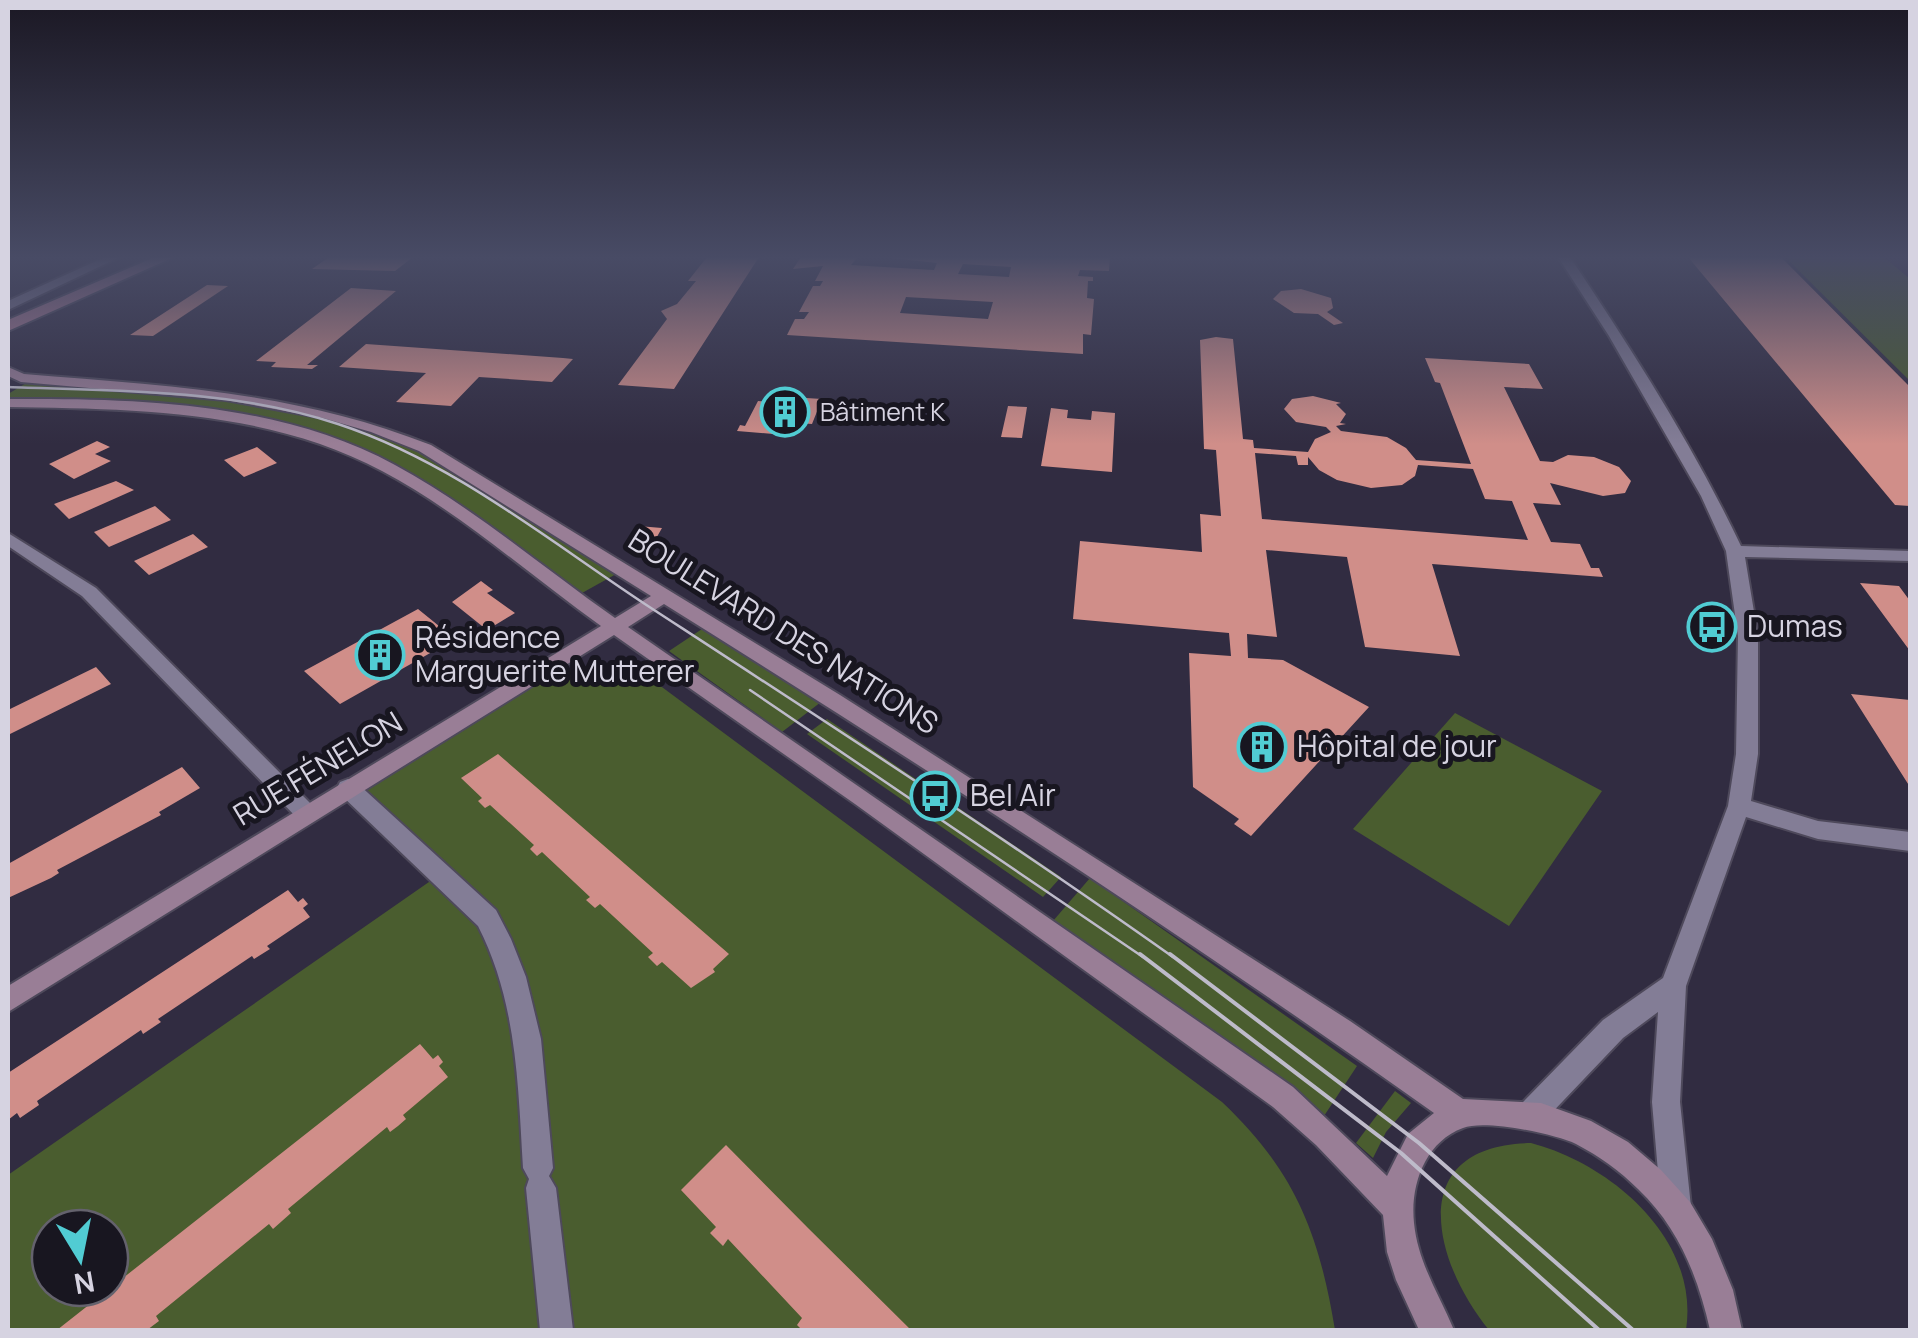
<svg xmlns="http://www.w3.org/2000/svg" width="1918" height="1338" font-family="Manrope,sans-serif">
	<rect width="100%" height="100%" fill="#312c41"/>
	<path fill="#4a5d2f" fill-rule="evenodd" d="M1785,257H1884L1910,279V381Z
		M28,382L180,392L329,416L417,448L618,573L582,593L435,487L347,443L135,402L8,398V394Z
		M702,629L821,702L782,732L669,651Z
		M624,667L643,673L1222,1102C1295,1171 1319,1233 1335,1330H8V1175L439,875L348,788L542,671ZM50,1228H110V1288H50Z
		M1455,713L1602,791L1509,926L1353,829Z
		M827,719L1061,877L1043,897L807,734Z
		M1090,878L1357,1066L1324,1116L1053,921Z
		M1395,1091L1411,1103L1386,1132L1373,1158L1356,1143Z
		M1531,1143C1611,1164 1700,1239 1686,1330H1489C1432,1260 1404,1145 1531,1143Z"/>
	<path fill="#d08e89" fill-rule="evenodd" d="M329,257H413L395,271L312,269Z
		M707,257H759L674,389L618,385L667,319L661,311L677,304L696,281H688Z
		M801,257H858L851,265L934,270L937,263L881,257H1110L1109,271L1080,270L1078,276L1093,277V281H1088L1087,298L1094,299L1091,335L1083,334V354L787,335L795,319H804L809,312H799L813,286H820L823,281H815L823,266L793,269ZM963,264L1011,267L1009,277L958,274ZM906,297L993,302L988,319L900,313Z
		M1688,257H1781L1910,387V506L1895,505Z
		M207,285L228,286L153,336L130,335Z
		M351,288L396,291L307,365H318L312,369L271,367L276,362L256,361Z
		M1301,289L1331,298L1333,308L1327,312L1343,323L1334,325L1318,314L1294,313L1273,299L1281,291Z
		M1216,337L1233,339L1243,439L1253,440L1254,448L1308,452L1315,439L1331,432L1326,427L1296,422L1284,409L1292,399L1313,396L1341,403L1336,404L1346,414L1340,423L1346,424L1336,426L1341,431L1387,437L1406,448L1416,460L1471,464L1440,383L1435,382L1425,358L1529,364L1543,389L1504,387L1540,461L1553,462L1568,455L1594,457L1619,467L1631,481L1625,493L1603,496L1550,483L1561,505L1533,503L1551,542L1580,544L1591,568H1599L1603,577L1432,564L1460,656L1365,647L1347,557L1266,550L1277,637L1247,634L1248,658L1283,660L1369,707L1251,836L1234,824L1239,819L1193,787L1189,653L1231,656L1229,633L1073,619L1080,541L1202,552L1200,514L1221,516L1216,450L1204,449L1200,340ZM1255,453L1296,456L1298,465H1308V457L1319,470L1337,480L1371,488L1402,485L1415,476L1418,465L1473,469L1485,499L1512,501L1528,540L1262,519Z
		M366,344L563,358L573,359L552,382L479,377L451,406L396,402L426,373L339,367Z
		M775,396L822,399L812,424L786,422L785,435L737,431L740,425L745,426L758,401L772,402Z
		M1008,406L1027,407L1022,438L1001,437Z
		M1051,408L1068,410L1067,418L1091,420L1092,411L1115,413L1112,472L1041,466Z
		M97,441L110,447L95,454L111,461L74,479L49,464Z
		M257,447L277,463L244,477L224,460Z
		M116,481L134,490L69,519L54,504Z
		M155,506L171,520L109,547L94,532Z
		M638,526L662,528L650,549L625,547Z
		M193,534L208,547L149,575L134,561Z
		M481,581L493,590L487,593L515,613L487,630L452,602Z
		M1860,583L1899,586L1910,601V651Z
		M418,609L455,639L340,704L304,671Z
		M96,667L111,684L8,735V710Z
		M1851,694L1910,700V787Z
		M498,754L729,954L713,969L715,972L691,988L662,962L657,966L648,957L653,953L600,904L595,908L586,900L590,897L542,852L537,856L530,849L534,845L490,805L485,808L478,801L482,798L461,778Z
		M182,767L200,788L159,812L161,815L57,870L59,873L51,878L8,898V864Z
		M288,890L298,902L303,898L308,904L303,908L310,917L267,946L270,949L254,959L252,956L158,1019L161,1022L143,1034L141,1030L37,1101L39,1105L20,1118L17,1113L8,1120V1073Z
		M420,1044L433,1059L438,1055L443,1062L439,1066L448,1077L403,1115L406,1119L398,1126L390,1132L387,1127L288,1209L291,1213L273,1229L269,1224L156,1316L159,1321L147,1330H57Z
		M726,1145L808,1228L911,1330L801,1329L797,1325L802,1318L728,1239L723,1246L710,1233L716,1227L681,1190Z"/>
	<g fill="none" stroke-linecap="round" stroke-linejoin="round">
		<g stroke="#4e495b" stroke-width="4">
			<path id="street" d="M105,257H120L8,310V301Z
				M1558,257H1570C1632,350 1693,445 1741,546L1910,551V561L1745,557L1758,636V754L1751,801L1818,821L1910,832V851L1818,839L1746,817L1686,986L1680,1102L1691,1207L1687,1218L1676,1222L1665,1218L1661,1207L1652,1102L1658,1012L1623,1038L1543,1122L1533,1126L1523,1122L1519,1112L1523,1102L1603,1020L1663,978L1728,806L1736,754L1738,636L1726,551L1701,496L1609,336Z
				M8,533L96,588L315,808L318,814L315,820L307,823L299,820L82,596L8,546Z
				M348,779L356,782L496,910L511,939L526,977L541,1039L553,1168L549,1176L556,1188L573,1330H540L526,1188L529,1179L523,1168C518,1085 517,1002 478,926L340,794L337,788L340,782Z"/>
		</g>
		<g stroke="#4e495b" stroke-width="4">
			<path id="secondary" d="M8,367L24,374C168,386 294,391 431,445L840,695L1350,1021L1463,1099L1541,1103L1591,1121L1628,1142L1661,1170L1690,1202L1712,1239L1733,1290L1742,1330H1710C1698,1277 1679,1228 1638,1189C1620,1171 1599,1156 1576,1144C1555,1134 1485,1119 1463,1128C1425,1142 1410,1185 1414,1223C1418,1263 1439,1294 1454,1330H1419L1396,1280L1387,1252L1383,1215L1316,1145L1273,1107L855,804L614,635L8,1012V986L601,626C528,574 461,513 382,471C268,410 134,409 8,407V399C137,398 279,402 395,465C474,508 542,567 615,618L651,596L419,451L371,432L323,418L226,400L21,382L8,376ZM664,604C925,767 1184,935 1434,1113L1408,1134L1387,1176L1293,1087L628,627Z"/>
		</g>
		<g stroke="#4e495b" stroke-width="4">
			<path id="primary" d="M155,257H174L8,331V320Z"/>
		</g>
		<use href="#street" fill="#837d96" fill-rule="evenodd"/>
		<use href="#secondary" fill="#997e96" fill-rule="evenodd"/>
		<use href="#primary" fill="#af7e96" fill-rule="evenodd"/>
		<path stroke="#bebbca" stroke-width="2.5" d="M8,387C117,391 233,389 338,424C454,462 550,542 651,608C826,722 1002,836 1173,957
			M750,690L1143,957"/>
		<path stroke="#bebbca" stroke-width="4" d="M1140,954L1401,1153L1599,1330
			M1170,954L1419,1143L1633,1330"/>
	</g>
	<linearGradient id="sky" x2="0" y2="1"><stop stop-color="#1b1824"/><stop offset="0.58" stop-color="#484b65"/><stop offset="1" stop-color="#484b65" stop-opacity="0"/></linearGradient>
	<rect width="1918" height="444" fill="url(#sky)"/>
	<defs>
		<g id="building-ring" transform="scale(2.5)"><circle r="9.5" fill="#181620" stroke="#51ccd3" stroke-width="1.5"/><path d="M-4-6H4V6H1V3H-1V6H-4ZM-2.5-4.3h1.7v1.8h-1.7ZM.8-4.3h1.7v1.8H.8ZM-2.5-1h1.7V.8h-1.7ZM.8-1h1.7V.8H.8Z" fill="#51ccd3"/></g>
		<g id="bus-ring" transform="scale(2.5)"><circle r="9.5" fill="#181620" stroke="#51ccd3" stroke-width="1.5"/><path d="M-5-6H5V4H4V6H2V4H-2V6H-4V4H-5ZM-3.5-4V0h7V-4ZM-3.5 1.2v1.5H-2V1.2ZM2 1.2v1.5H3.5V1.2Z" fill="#51ccd3"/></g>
	</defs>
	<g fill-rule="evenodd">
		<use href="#building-ring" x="785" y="412"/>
		<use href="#bus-ring" x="1712" y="627"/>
		<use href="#building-ring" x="380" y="655"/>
		<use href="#building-ring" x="1262" y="747"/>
		<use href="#bus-ring" x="935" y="796"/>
	</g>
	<g text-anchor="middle" stroke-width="10" stroke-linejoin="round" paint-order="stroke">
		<g font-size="25" fill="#d6d3e1" stroke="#181620" text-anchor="start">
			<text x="820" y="421">Bâtiment K</text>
		</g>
		<g font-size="30" fill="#d6d3e1" stroke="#181620" text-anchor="start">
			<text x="1747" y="637">Dumas</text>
			<text x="415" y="648">Résidence<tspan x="415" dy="34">Marguerite Mutterer</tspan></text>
			<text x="1297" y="757">Hôpital de jour</text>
			<text x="970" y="806">Bel Air</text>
		</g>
		<g font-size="30" fill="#d6d3e1" stroke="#181620">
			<text transform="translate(783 632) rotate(32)" y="10">BOULEVARD DES NATIONS</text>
			<text transform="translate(318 769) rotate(-31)" y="10">RUE FÉNELON</text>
		</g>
	</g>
	<rect width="1918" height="1338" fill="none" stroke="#d6d3e1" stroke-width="20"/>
	<g transform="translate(80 1258) rotate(170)"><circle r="48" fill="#181620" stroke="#64626d" stroke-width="2.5"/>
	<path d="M0-8L18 38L0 25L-18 38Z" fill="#51ccd3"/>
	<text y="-15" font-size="28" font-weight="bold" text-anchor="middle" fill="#d6d3e1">N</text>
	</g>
</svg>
